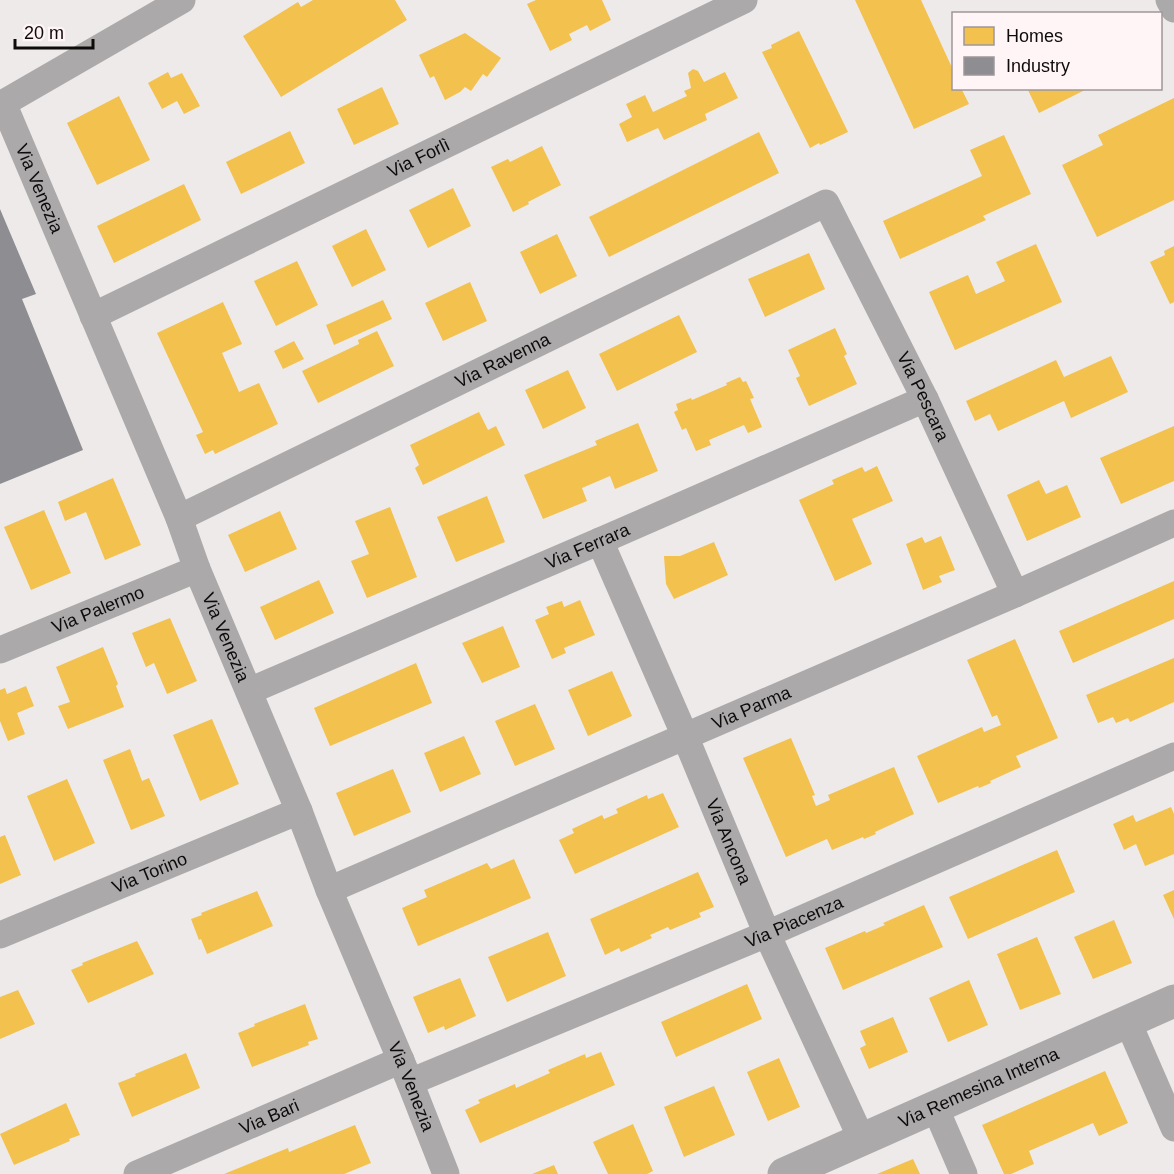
<svg xmlns="http://www.w3.org/2000/svg" width="1174" height="1174" font-family="Arial,sans-serif">
	<rect width="100%" height="100%" fill="#efeaea"/>
	<path fill="#f2c14e" d="M313,0H395L407,20L281,97L243,36L298,2L301,7Z
		M536,0H602L611,20L590,31L587,25L569,34L572,40L550,51L527,4Z
		M855,0H921L954,72V88H961L969,104L914,129Z
		M799,31L848,132L820,145L819,143L810,148L762,52L772,48L771,45Z
		M465,33L501,58L487,77L483,74L471,91L465,87L460,92L445,100L434,76L430,78L419,55Z
		M693,69L698,71L704,82L725,72L738,98L705,114L707,120L664,140L658,128L627,142L619,124L632,117L626,104L645,95L653,112L687,96L684,91L691,88L688,73Z
		M168,72L171,78L182,73L200,106L184,114L177,101L162,109L148,83Z
		M382,87L399,124L354,145L337,109Z
		M1027,88H1089L1039,113Z
		M119,96L150,160L97,185L67,123Z
		M1174,98V200L1097,237L1062,165L1103,145L1098,135Z
		M290,131L305,163L241,194L226,162Z
		M759,132L779,173L609,257L589,217Z
		M1004,135L1031,194L983,216L986,220L900,259L883,221L982,176L970,150Z
		M542,146L561,185L528,202L529,204L513,212L491,167L508,159L510,162Z
		M184,184L201,220L114,263L97,226Z
		M453,188L471,226L428,248L409,210Z
		M366,229L386,270L352,287L332,246Z
		M557,234L577,276L540,294L520,252Z
		M1036,244L1062,302L955,350L929,292L968,275L976,294L1005,281L996,262Z
		M1174,246V302L1170,304L1150,262L1165,255L1164,251Z
		M809,253L825,289L765,317L748,279Z
		M297,261L318,305L276,326L254,281Z
		M470,282L487,321L443,341L425,303Z
		M383,300L392,319L334,345L326,325Z
		M223,302L242,344L222,353L239,392L259,383L278,424L215,454L213,450L205,454L196,435L203,432L157,333Z
		M679,315L697,352L617,391L599,354Z
		M835,328L847,354L844,356L857,384L809,406L796,378L800,376L788,350Z
		M377,331L394,366L318,403L302,371L359,344L358,340Z
		M294,341L304,359L283,369L274,351Z
		M1111,356L1128,392L1071,418L1064,401L998,431L990,414L975,421L966,401L1056,360L1064,377Z
		M568,370L586,408L543,429L525,390Z
		M740,377L743,382L746,381L754,398L750,399L762,427L748,433L744,425L709,440L711,445L696,451L686,428L682,430L674,412L678,410L676,404L691,398L692,400L727,385L726,383Z
		M479,412L488,430L496,426L505,445L423,485L415,468L419,465L410,445Z
		M638,423L658,471L615,489L610,476L582,488L587,501L543,519L524,475L597,445L595,441Z
		M1174,426V481L1121,504L1100,458Z
		M877,466L893,501L852,519L872,564L835,581L799,500L834,484L832,480L862,467L865,472Z
		M113,478L141,545L105,560L86,512L65,521L58,502Z
		M1039,480L1046,494L1067,485L1081,517L1027,541L1007,495Z
		M487,496L505,542L456,562L437,517Z
		M390,507L417,577L367,598L351,561L369,554L355,521Z
		M44,510L71,573L31,590L4,527Z
		M280,511L297,549L245,572L228,535Z
		M941,536L955,570L939,576L942,582L923,590L906,544L922,537L925,543Z
		M714,542L728,575L674,599L666,584L664,556H680Z
		M319,580L334,613L275,640L260,607Z
		M1174,581V619L1073,663L1059,631Z
		M580,600L595,635L564,648L566,653L552,659L535,620L549,614L546,607L562,601L564,607Z
		M170,618L197,681L167,694L154,663L146,667L132,633Z
		M503,626L520,667L482,683L462,643Z
		M1015,639L1058,738L1016,756L1021,767L990,781L991,783L979,788L978,786L938,803L917,756L982,727L984,732L1001,725L997,715L992,717L967,660Z
		M103,647L118,684L116,686L124,707L68,729L58,706L70,702L56,667Z
		M1174,658V702L1130,722L1128,718L1116,723L1113,717L1098,723L1086,695Z
		M416,663L432,703L330,746L314,708Z
		M612,671L632,716L588,736L568,690Z
		M26,686L34,706L17,713L25,734L8,741L0,721V690L5,688L7,694Z
		M535,704L555,749L515,766L495,721Z
		M212,719L239,784L200,801L173,735Z
		M464,736L481,774L440,792L424,753Z
		M791,738L815,795L812,796L816,806L830,800L828,795L894,767L914,814L875,832L876,834L864,839L863,837L832,850L827,839L786,857L743,758Z
		M130,749L142,781L149,778L165,816L131,830L103,760Z
		M393,769L411,812L354,836L336,793Z
		M67,779L95,843L54,861L27,796Z
		M663,793L679,827L575,874L559,840L574,833L572,829L602,815L604,819L618,813L616,809L647,795L648,799Z
		M1171,807L1174,814V854L1145,866L1136,844L1124,850L1113,824L1133,815L1136,822Z
		M5,835L21,875L0,884V837Z
		M1057,850L1075,892L968,939L949,897Z
		M514,859L531,898L418,946L402,908L427,897L424,890L487,863L491,869Z
		M698,872L714,907L699,913L701,917L670,930L668,927L650,935L652,938L621,952L619,948L605,955L590,919Z
		M1174,890V919L1163,895Z
		M257,891L273,926L207,954L201,939L199,940L191,919L202,915L201,913Z
		M924,905L943,947L843,990L825,948L865,931L866,933L885,925L883,923Z
		M1114,920L1132,963L1093,979L1074,937Z
		M548,932L566,976L507,1002L488,957Z
		M1037,937L1061,994L1020,1010L997,954Z
		M137,941L154,974L88,1003L71,970L83,965L82,963Z
		M460,978L476,1016L445,1030L444,1026L428,1033L413,997Z
		M969,980L988,1025L948,1042L929,998Z
		M747,984L762,1019L676,1057L661,1022Z
		M18,990L35,1024L0,1039V997Z
		M305,1004L318,1039L308,1042L309,1045L252,1067L238,1033L255,1026L254,1024Z
		M893,1017L908,1052L869,1069L860,1048L866,1045L860,1031Z
		M601,1052L615,1085L480,1143L465,1110L480,1103L478,1100L515,1084L516,1088L550,1073L548,1070L585,1054L586,1058Z
		M186,1053L200,1088L132,1117L118,1083L136,1076L135,1074Z
		M779,1058L800,1107L768,1121L747,1072Z
		M1105,1071L1128,1123L1099,1136L1093,1123L1029,1151L1034,1164L1011,1174H1004L982,1125Z
		M714,1086L735,1135L684,1157L664,1107Z
		M66,1103L80,1135L69,1139L70,1141L14,1165L0,1134Z
		M633,1124L653,1171L647,1174H608L593,1142Z
		M355,1125L371,1163L344,1174H224L288,1148L289,1152Z
		M913,1159L920,1174H877Z
		M554,1165L558,1174H532Z"/>
	<path fill="#8d8d92" d="M0,209L36,294L22,299L83,450L0,484Z"/>
	<g fill="none" stroke-linecap="round" stroke-linejoin="round">
		<g stroke="#aba9a9" stroke-width="27">
			<path d="M1169,0L1174,9"/>
			<path id="s1" d="M3,103L179,518L197,569L299,811L329,890L410,1082L446,1174"/>
			<path d="M0,105L182,0"/>
			<path id="s2" d="M93,316L744,0"/>
			<path id="s3" d="M179,518L826,203L925,399L1015,594"/>
			<path id="s4" d="M600,541L685,736L767,934L862,1140"/>
			<path id="s5" d="M0,650L197,569"/>
			<path id="s6" d="M249,691L600,541L925,399"/>
			<path id="s7" d="M329,890L1015,594L1174,523"/>
			<path id="s8" d="M0,935L299,811"/>
			<path d="M1128,1022L1174,1128"/>
			<path id="s9" d="M410,1082L767,934L1174,756"/>
			<path d="M935,1107L964,1174"/>
			<path id="s10" d="M137,1174L401,1060"/>
		</g>
		<path stroke="#aba9a9" stroke-width="33" id="s11" d="M784,1174L1174,1001"/>
	</g>
	<g text-anchor="middle" stroke-width="6" stroke-linejoin="round" paint-order="stroke">
		<g font-size="18" fill="#0e0b0b" stroke="#fff5f7">
			<text dy="6" stroke="none"><textPath href="#s2" startOffset="362">Via Forlì</textPath></text>
			<text dy="6" stroke="none"><textPath href="#s1" startOffset="93">Via Venezia</textPath></text>
			<text dy="6" stroke="none"><textPath href="#s3" startOffset="360">Via Ravenna</textPath></text>
			<text dy="6" stroke="none"><textPath href="#s3" startOffset="936">Via Pescara</textPath></text>
			<text dy="6" stroke="none"><textPath href="#s6" startOffset="368">Via Ferrara</textPath></text>
			<text dy="6" stroke="none"><textPath href="#s5" startOffset="106">Via Palermo</textPath></text>
			<text dy="6" stroke="none"><textPath href="#s1" startOffset="579">Via Venezia</textPath></text>
			<text dy="6" stroke="none"><textPath href="#s7" startOffset="460">Via Parma</textPath></text>
			<text dy="6" stroke="none"><textPath href="#s4" startOffset="327">Via Ancona</textPath></text>
			<text dy="6" stroke="none"><textPath href="#s8" startOffset="162">Via Torino</textPath></text>
			<text dy="6" stroke="none"><textPath href="#s9" startOffset="416">Via Piacenza</textPath></text>
			<text dy="6" stroke="none"><textPath href="#s1" startOffset="1065">Via Venezia</textPath></text>
			<text dy="6" stroke="none"><textPath href="#s11" startOffset="213">Via Remesina Interna</textPath></text>
			<text dy="6" stroke="none"><textPath href="#s10" startOffset="144">Via Bari</textPath></text>
		</g>
	</g>
	<rect x="952" y="12" width="210" height="78" fill="#fff5f7" stroke="#9f9799" stroke-width="1.5"/>
	<rect x="964" y="27" width="30" height="18" fill="#f2c14e" stroke="#9f9799" stroke-width="1.5"/>
	<text x="1006" y="42" font-size="18" fill="#0e0b0b">Homes</text>
	<rect x="964" y="57" width="30" height="18" fill="#8d8d92" stroke="#9f9799" stroke-width="1.5"/>
	<text x="1006" y="72" font-size="18" fill="#0e0b0b">Industry</text>
	<path d="M15 39v9h78v-9" fill="none" stroke="#0e0b0b" stroke-width="3"/>
	<text x="24" y="39" font-size="18" fill="#0e0b0b" stroke="#fff5f7" stroke-width="4.5" paint-order="stroke">20 m</text>
</svg>
